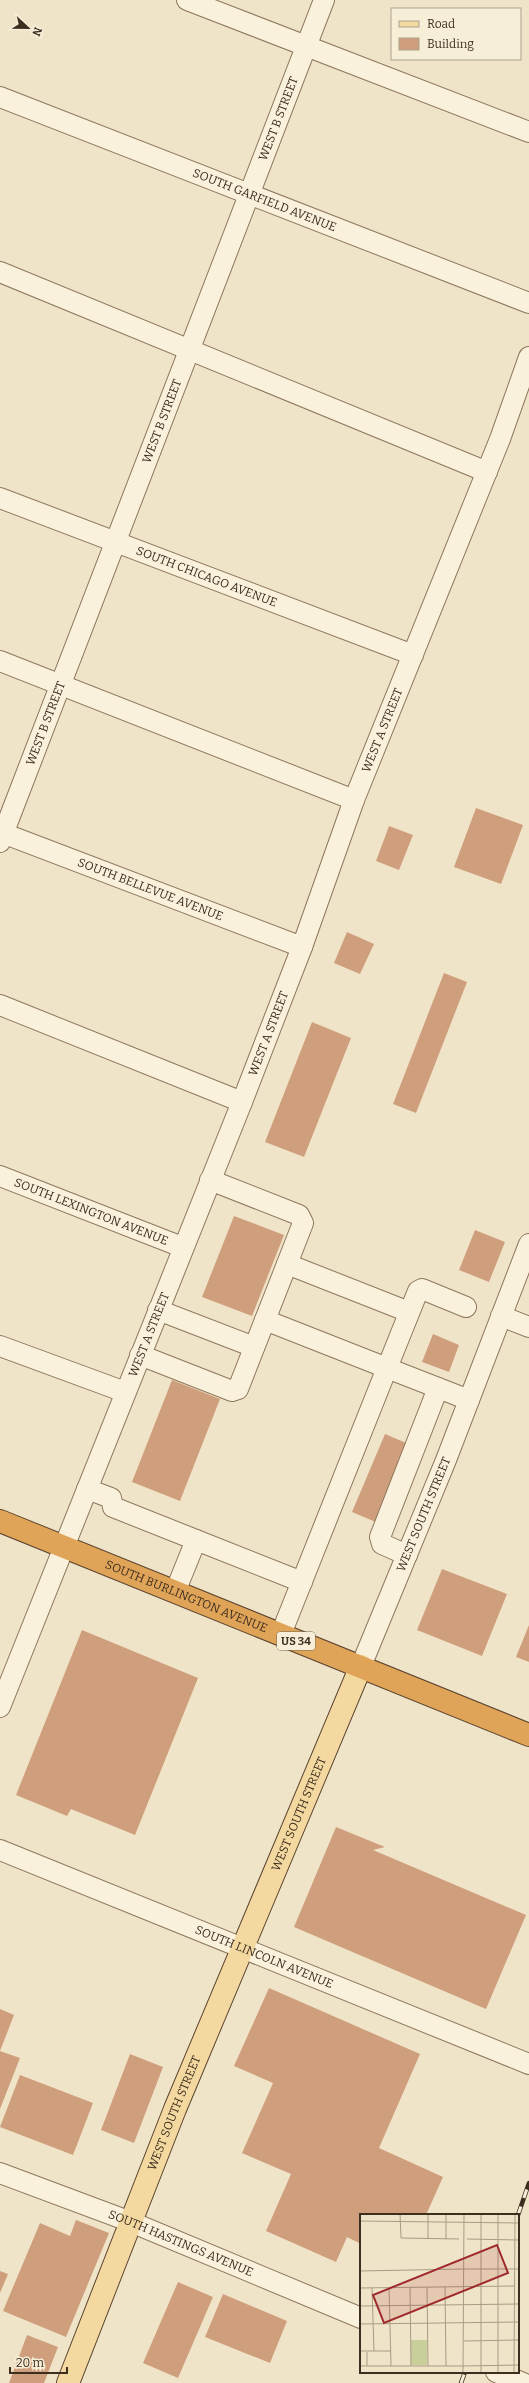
<svg xmlns="http://www.w3.org/2000/svg" width="529" height="2383" font-family="Bitter,serif">
	<rect width="100%" height="100%" fill="#f0e4c8"/>
	<path fill="#cf9f7d" d="M476,808L523,825L501,884L454,867Z
		M389,826L413,835L399,870L376,861Z
		M347,932L374,944L360,974L334,963Z
		M444,973L467,982L416,1113L393,1104Z
		M312,1022L351,1038L304,1157L265,1142Z
		M234,1216L284,1235L252,1316L202,1297Z
		M475,1230L505,1242L489,1282L459,1270Z
		M433,1334L459,1345L449,1372L422,1362Z
		M172,1380L220,1399L180,1501L132,1482Z
		M385,1434L411,1445L378,1523L352,1512Z
		M442,1569L507,1594L482,1656L417,1630Z
		M529,1625V1662L516,1657Z
		M82,1630L198,1678L135,1835L71,1809L67,1816L16,1795Z
		M336,1827L385,1847L373,1850L526,1915L486,2009L294,1927Z
		M269,1988L420,2054L379,2148L443,2177L426,2215H361V2244L347,2237L336,2262L266,2231L291,2174L242,2153L273,2083L234,2066Z
		M0,2009L14,2015L0,2051L20,2058L0,2109Z
		M130,2054L163,2067L134,2143L101,2130Z
		M20,2075L93,2103L73,2155L0,2127Z
		M76,2220L109,2233L66,2337L3,2311L40,2223L70,2236Z
		M0,2271L8,2274L0,2293Z
		M178,2282L213,2297L178,2378L143,2363Z
		M223,2294L287,2321L270,2363L205,2337Z
		M27,2335L58,2347L44,2383H9Z"/>
	<g fill="none" stroke-linecap="round" stroke-linejoin="round">
		<g stroke="#8d765c" stroke-width="22">
			<g id="minor">
				<path d="M187,0L529,132"/>
				<path id="s1" d="M0,97L529,303"/>
				<path d="M0,272L487,472"/>
				<path id="s2" d="M0,498L413,655"/>
				<path d="M0,661L354,800"/>
				<path id="s3" d="M0,832L302,947"/>
				<path id="s4" d="M0,842L324,0"/>
				<path d="M0,1005L242,1102"/>
				<path id="s5" d="M0,1176L182,1247"/>
				<path d="M210,1180L299,1215L303,1223L287,1264"/>
				<path d="M158,1310L254,1347"/>
				<path d="M501,1316L529,1327"/>
				<path d="M265,1320L287,1264L409,1312"/>
				<path d="M0,1346L125,1392"/>
				<path d="M140,1355L232,1391L238,1389L265,1320L387,1368L418,1291L422,1289L466,1307"/>
				<path d="M87,1489L111,1498L113,1507L196,1540"/>
				<path d="M407,1555L382,1544L380,1537L438,1388"/>
				<path d="M175,1592L196,1540L302,1582"/>
				<path d="M281,1634L387,1368L469,1400"/>
				<path id="s6" d="M361,1666L446,1460L529,1244"/>
				<path id="s7" d="M0,1707L242,1102L302,947L354,800L500,439L529,357"/>
				<path id="s8" d="M0,1850L529,2064"/>
				<path id="s9" d="M0,2173L131,2222L361,2318"/>
				<path d="M496,2372L523,2383"/>
			</g>
		</g>
		<g stroke="#5b4430" stroke-width="24">
			<g id="major">
				<path id="s10" d="M68,2383L175,2109L361,1666"/>
			</g>
		</g>
		<g stroke="#5b4430" stroke-width="24">
			<g id="highway">
				<path id="s11" d="M0,1521L529,1735"/>
			</g>
		</g>
		<use href="#minor" stroke="#faf1dc" stroke-width="20"/>
		<use href="#major" stroke="#f3d9a0" stroke-width="22"/>
		<use href="#highway" stroke="#e0a458" stroke-width="22"/>
		<g stroke="#3d2e20" stroke-width="4.5">
			<path id="rail" d="M518,2215L529,2183
				M461,2383L465,2372"/>
		</g>
		<use href="#rail" stroke="#f7eed8" stroke-width="3" stroke-dasharray="9" stroke-linecap="butt"/>
	</g>
	<g text-anchor="middle" stroke-width="3" stroke-linejoin="round" paint-order="stroke">
		<rect fill="#f7eed8" stroke="#756857" stroke-width="1" x="277" y="1632" width="38" height="18" rx="3"/>
		<g font-size="11" font-weight="bold" fill="#3d2e20">
			<text x="296" y="1645">US 34</text>
		</g>
		<g font-size="12" fill="#3d2e20" stroke="#f7eed8">
			<text dy="4" stroke="none"><textPath href="#s4" startOffset="775">WEST B STREET</textPath></text>
			<text dy="4" stroke="none"><textPath href="#s1" startOffset="284">SOUTH GARFIELD AVENUE</textPath></text>
			<text dy="4" stroke="none"><textPath href="#s4" startOffset="451">WEST B STREET</textPath></text>
			<text dy="4" stroke="none"><textPath href="#s2" startOffset="221">SOUTH CHICAGO AVENUE</textPath></text>
			<text dy="4" stroke="none"><textPath href="#s4" startOffset="127">WEST B STREET</textPath></text>
			<text dy="4" stroke="none"><textPath href="#s7" startOffset="1049">WEST A STREET</textPath></text>
			<text dy="4" stroke="none"><textPath href="#s3" startOffset="161">SOUTH BELLEVUE AVENUE</textPath></text>
			<text dy="4" stroke="none"><textPath href="#s7" startOffset="725">WEST A STREET</textPath></text>
			<text dy="4" stroke="none"><textPath href="#s5" startOffset="98">SOUTH LEXINGTON AVENUE</textPath></text>
			<text dy="4" stroke="none"><textPath href="#s7" startOffset="401">WEST A STREET</textPath></text>
			<text dy="4" stroke="none"><textPath href="#s6" startOffset="164">WEST SOUTH STREET</textPath></text>
			<text dy="4" stroke="none"><textPath href="#s11" startOffset="201">SOUTH BURLINGTON AVENUE</textPath></text>
			<text dy="4" stroke="none"><textPath href="#s10" startOffset="614">WEST SOUTH STREET</textPath></text>
			<text dy="4" stroke="none"><textPath href="#s8" startOffset="285">SOUTH LINCOLN AVENUE</textPath></text>
			<text dy="4" stroke="none"><textPath href="#s10" startOffset="290">WEST SOUTH STREET</textPath></text>
			<text dy="4" stroke="none"><textPath href="#s9" startOffset="194">SOUTH HASTINGS AVENUE</textPath></text>
		</g>
	</g>
	<g transform="translate(360 2214)">
		<rect width="159" height="159" fill="#f0e4c8"/>
		<path d="M51,126H67V151H51Z" fill="#c9cf9b"/>
		<path fill="none" stroke="#a89b85" stroke-width="1" d="M40,0L41,24L99,25M121,0V159M0,7L159,9M68,25V0M86,25V0M107,25L159,26M103,55H159M0,57L103,55M67,73L68,152M85,73L86,152M0,74L154,72M12,74L14,137M29,74L31,152M50,74L51,152M0,92L159,90M0,110L159,108M104,127L159,126M0,137H31M0,152H103M7,152V138M103,152L159,151M103,159L104,0M138,159V0M154,159L155,0"/>
		<path fill="#9e2a2b" fill-opacity="0.15" stroke="#9e2a2b" stroke-width="2" d="M137,31L148,59L24,109L13,81Z"/>
		<rect width="159" height="159" fill="none" stroke="#3d2e20" stroke-width="2"/>
	</g>
	<rect x="391" y="8" width="130" height="52" fill="#f7eed8" stroke="#ada18e"/>
	<rect x="399" y="21" width="20" height="6" fill="#f3d9a0" stroke="#ada18e"/>
	<text x="427" y="28" font-size="12" fill="#3d2e20">Road</text>
	<rect x="399" y="38" width="20" height="12" fill="#cf9f7d" stroke="#ada18e"/>
	<text x="427" y="48" font-size="12" fill="#3d2e20">Building</text>
	<g transform="translate(28 28) rotate(112)" stroke="#f7eed8" stroke-width="3" paint-order="stroke">
	<path d="M0-3L7 15L0 10L-7 15Z" fill="#3d2e20"/>
	<text y="-6" font-size="11" font-weight="bold" text-anchor="middle" fill="#3d2e20">N</text>
	</g>
	<path d="M10 2367v6h57v-6" fill="none" stroke="#3d2e20" stroke-width="2"/>
	<text x="16" y="2367" font-size="12" fill="#3d2e20" stroke="#f7eed8" stroke-width="3" paint-order="stroke">20 m</text>
</svg>
